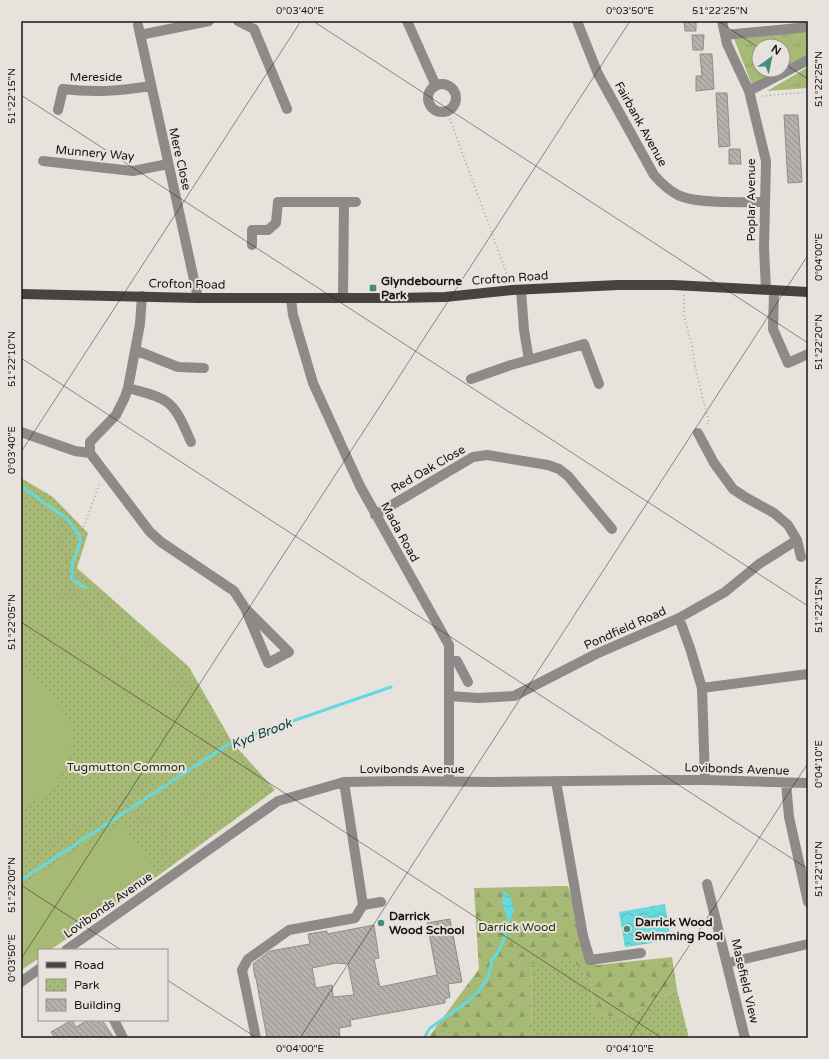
<svg xmlns="http://www.w3.org/2000/svg" width="829" height="1059" font-family="'Varela Round',sans-serif">
	<defs>
		<pattern id="grass-tufts" width="24" height="20" patternUnits="userSpaceOnUse"><rect width="24" height="20" fill="#a7ba75"/><path d="M3 7l-1-3M5 7V3M7 7l1-3M15 17l-1-3M17 17v-4M19 17l1-3" fill="none" stroke="#8f9f64"/></pattern>
		<pattern id="forest-firs" width="22" height="20" patternUnits="userSpaceOnUse"><rect width="22" height="20" fill="#a7ba75"/><path d="M5 1l3.5 6h-7zM16 11l3.5 6h-7z" fill="#8f9f64"/></pattern>
		<pattern id="park-dots" width="8" height="8" patternUnits="userSpaceOnUse"><rect width="8" height="8" fill="#a7ba75"/><path d="M2 2h.1M6 6h.1" fill="none" stroke="#8f9f64" stroke-width="1.8" stroke-linecap="round"/></pattern>
		<pattern id="water-waves" width="16" height="10" patternUnits="userSpaceOnUse"><rect width="16" height="10" fill="#64dadf"/><path d="M0 5q4-4 8 0t8 0" fill="none" stroke="#56babe"/></pattern>
		<pattern id="building-back-hatch" width="6" height="6" patternUnits="userSpaceOnUse"><rect width="6" height="6" fill="#b7b1ab"/><path d="M-1 5l2 2M0 0l6 6M5-1l2 2" fill="none" stroke="#948f8a"/></pattern>
	</defs>
	<rect width="100%" height="100%" fill="#e8e2dc"/>
	<path fill="url(#grass-tufts)" d="M808,31V55L783,68V46H759V70H780L752,85L734,39Z
		M808,67V88L767,91Z"/>
	<path fill="url(#forest-firs)" d="M568,886L590,959L597,965L672,957L677,990L620,1018L594,1013L590,978L531,964L532,1038H428L479,969L474,888Z"/>
	<path fill="url(#park-dots)" d="M21,478L53,497L88,533L77,568L189,667L232,742L275,790L159,875L50,950H39V958L21,970Z
		M571,959L590,978L594,1013L620,1018L677,990L689,1038H532L531,964Z"/>
	<path fill="#a7ba75" d="M21,669C38,683 55,698 67,718C78,738 66,769 53,786C44,795 31,802 21,810Z
		M122,824L159,875L50,950H39V958L21,970V886Z"/>
	<path fill="url(#water-waves)" d="M504,891C513,896 516,911 511,920L509,919C504,913 500,898 504,891Z
		M665,904L670,934L651,937L652,943L625,947L619,912Z"/>
	<g fill="none" stroke-linecap="round" stroke-linejoin="round">
		<path stroke="#64dadf" stroke-width="3" d="M21,486L67,519L80,536V543L72,564V579L86,588
			M21,880L232,742L391,687
			M424,1038L430,1028L465,1004L479,991L489,975L492,960L497,954L504,939L508,927L509,915"/>
	</g>
	<path fill="url(#building-back-hatch)" stroke="#918c87" fill-rule="evenodd" d="M684,21H696V31H685Z
		M692,35H704L703,50H693Z
		M700,54H712L714,89L696,91V76H702Z
		M716,93H727L730,146L719,147Z
		M784,115H798L802,182L788,183Z
		M729,149H740L741,164H729Z
		M450,919L462,982L448,984L450,997L445,999V1003L350,1020L351,1026L339,1028L340,1038H267L256,978H255L253,964L270,951L310,944L308,934L327,931V934L374,925L379,958L374,959L380,987L437,975L427,923ZM336,963L348,964L354,995L333,997L332,985L316,988L312,968Z
		M72,1020L76,1027L88,1020H102L114,1038H55L51,1032Z"/>
	<g fill="none" stroke-linecap="round" stroke-linejoin="round">
		<path stroke="#a29e99" stroke-width="1.5" stroke-dasharray="1 3" stroke-linecap="butt" d="M762,96L808,92
			M447,111L509,280
			M684,295V316L692,346L695,366L709,423L705,426
			M21,492L39,502L54,520L62,534L55,570L86,604L128,661L151,666L169,681L198,691L223,737L272,793
			M62,534L83,529L100,482
			M61,538L69,552L67,571L97,593L138,636L166,659L197,690
			M21,587L39,588L84,603
			M122,802L140,819L168,827
			M21,861L49,843L126,799L146,783L191,751L223,737
			M169,866C164,858 159,851 161,840C165,821 231,780 249,767
			M489,1038L502,1023L518,991L526,958L574,940"/>
		<path stroke="#8d8a89" stroke-width="10" d="M238,21L254,29L287,109
			M407,21L436,86
			M577,21L598,74L654,175C661,183 668,190 678,195C695,204 743,202 765,202
			M722,21L727,44L749,91L766,161L764,248L766,290
			M138,25L198,298
			M140,35L209,21
			M725,35L808,27
			M428 98a14 14 0 1 1 28 0a14 14 0 1 1-28 0Z
			M749,91L808,60
			M58,110L63,89C95,93 119,91 151,86
			M43,161L133,171L168,164
			M252,245V230H268L276,223L278,202H356
			M774,291L773,329L788,363L808,354
			M343,298L344,202
			M291,299L293,315L313,383L360,486L449,645V782
			M135,350L178,367L204,368
			M529,360L584,344L599,384
			M471,379L511,365L529,360L524,330L521,290
			M128,388C141,392 156,394 167,402C179,411 185,429 191,442
			M21,432L75,451L90,453
			M698,433L714,463L733,489L745,497L774,513L788,525L797,540L801,557
			M90,453L150,532L161,542L234,591L245,608L289,652L268,663L245,608
			M90,453V442L116,415L125,397L128,388L140,324L142,296
			M375,515L473,457L487,455L548,465L559,469L568,476L612,529
			M679,618L690,648L702,688L705,780
			M449,660L457,661L468,682
			M702,688L808,674
			M449,696L478,698L514,696L596,654L679,618L725,592L759,564L797,540
			M556,781L583,936L590,960L641,953
			M786,783L789,817L808,902
			M707,884L745,1038
			M363,905L381,902
			M66,950L278,801L344,782L402,781L490,782L655,780H705L808,783
			M727,963L808,944
			M21,982L39,969
			M114,1020L123,1038
			M256,1038L242,970L248,959L289,930L355,918L363,905L344,782"/>
		<path stroke="#494242" stroke-width="10" d="M21,294L198,298H395L445,297L512,290L618,285H673L808,292"/>
	</g>
	<path fill="none" stroke="#171613" stroke-width="1" stroke-opacity="0.45" d="M313,21L808,343M718,21L759,48M783,63L808,79M21,95L808,606M21,358L808,869M21,452L301,21M21,622L662,1038M21,885L121,950M21,959L630,21M167,980L257,1038M300,1038L808,255M629,1038L808,763"/>
	<g fill="#468c85" stroke="#e8e2dc" stroke-width="1.5">
		<rect x="369" y="284" width="8" height="8" rx="2"/>
		<circle cx="381" cy="923" r="4"/>
		<circle cx="627" cy="929" r="4"/>
	</g>
	<g text-anchor="middle" stroke-width="4" stroke-linejoin="round" paint-order="stroke">
		<g font-size="12" fill="#171613" stroke="#e8e2dc">
			<text x="96" y="81">Mereside</text>
			<text transform="translate(641 124) rotate(61)" y="4">Fairbank Avenue</text>
			<text transform="translate(95 153) rotate(5)" y="4">Munnery Way</text>
			<text transform="translate(180 159) rotate(77)" y="4">Mere Close</text>
			<text transform="translate(751 200) rotate(-90)" y="4">Poplar Avenue</text>
			<text transform="translate(510 278) rotate(-4)" y="4">Crofton Road</text>
			<text transform="translate(187 284) rotate(1)" y="4">Crofton Road</text>
			<text transform="translate(428 469) rotate(-30)" y="4">Red Oak Close</text>
			<text transform="translate(400 532) rotate(61)" y="4">Mada Road</text>
			<text transform="translate(625 628) rotate(-24)" y="4">Pondfield Road</text>
			<text x="412" y="773">Lovibonds Avenue</text>
			<text transform="translate(737 769) rotate(2)" y="4">Lovibonds Avenue</text>
			<text transform="translate(108 905) rotate(-35)" y="4">Lovibonds Avenue</text>
			<text transform="translate(745 981) rotate(77)" y="4">Masefield View</text>
		</g>
		<g font-size="12" font-weight="bold" fill="#171613" stroke="#e8e2dc" text-anchor="start">
			<text x="381" y="285">Glyndebourne<tspan x="381" dy="14">Park</tspan></text>
			<text x="389" y="920">Darrick<tspan x="389" dy="14">Wood School</tspan></text>
			<text x="635" y="926">Darrick Wood<tspan x="635" dy="14">Swimming Pool</tspan></text>
		</g>
		<g font-size="12" fill="#272f0d" stroke="#e8e2dc">
			<text x="126" y="771">Tugmutton Common</text>
			<text x="517" y="931">Darrick Wood</text>
		</g>
		<g font-size="13" font-style="italic" fill="#074043" stroke="#e8e2dc">
			<text transform="translate(261 733) rotate(-21)" y="5">Kyd Brook</text>
		</g>
	</g>
	<rect width="829" height="1059" fill="none" stroke="#e8e2dc" stroke-width="44"/>
	<rect x="38" y="949" width="130" height="72" fill="#e8e2dc" stroke="#94908c"/>
	<rect x="46" y="962" width="20" height="6" fill="#494242" stroke="#94908c"/>
	<text x="74" y="969" font-size="12" fill="#171613">Road</text>
	<rect x="46" y="979" width="20" height="12" fill="url(#park-dots)" stroke="#94908c"/>
	<text x="74" y="989" font-size="12" fill="#171613">Park</text>
	<rect x="46" y="999" width="20" height="12" fill="url(#building-back-hatch)" stroke="#94908c"/>
	<text x="74" y="1009" font-size="12" fill="#171613">Building</text>
	<g transform="translate(771 58) rotate(33)"><circle r="19" fill="#e8e2dc" stroke="#94908c"/>
	<path d="M0-3L7 15L0 10L-7 15Z" fill="#468c85"/>
	<text y="-6" font-size="11" font-weight="bold" text-anchor="middle" fill="#171613">N</text>
	</g>
	<rect x="22" y="22" width="785" height="1015" fill="none" stroke="#171613" stroke-width="1.5"/>
	<g font-size="10" text-anchor="middle" fill="#171613">
		<text x="300" y="14">0°03'40"E</text>
		<text x="630" y="14">0°03'50"E</text>
		<text x="720" y="14">51°22'25"N</text>
		<text transform="translate(818 79) rotate(-90)" y="4">51°22'25"N</text>
		<text transform="translate(11 96) rotate(-90)" y="4">51°22'15"N</text>
		<text transform="translate(818 257) rotate(-90)" y="4">0°04'00"E</text>
		<text transform="translate(818 342) rotate(-90)" y="4">51°22'20"N</text>
		<text transform="translate(11 359) rotate(-90)" y="4">51°22'10"N</text>
		<text transform="translate(11 450) rotate(-90)" y="4">0°03'40"E</text>
		<text transform="translate(818 605) rotate(-90)" y="4">51°22'15"N</text>
		<text transform="translate(11 622) rotate(-90)" y="4">51°22'05"N</text>
		<text transform="translate(818 764) rotate(-90)" y="4">0°04'10"E</text>
		<text transform="translate(818 869) rotate(-90)" y="4">51°22'10"N</text>
		<text transform="translate(11 885) rotate(-90)" y="4">51°22'00"N</text>
		<text transform="translate(11 958) rotate(-90)" y="4">0°03'50"E</text>
		<text x="300" y="1052">0°04'00"E</text>
		<text x="630" y="1052">0°04'10"E</text>
	</g>
</svg>
